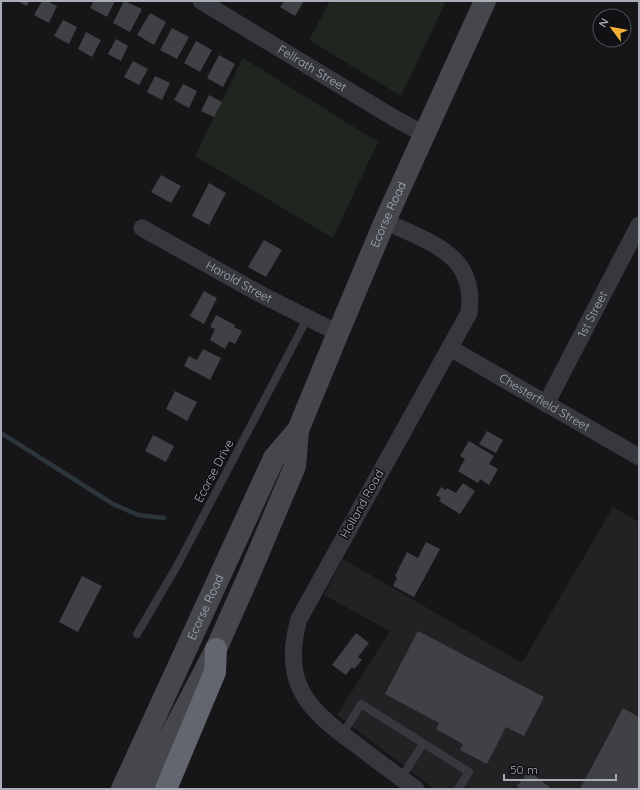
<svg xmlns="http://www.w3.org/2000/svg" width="640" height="790" font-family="Quicksand,sans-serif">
	<rect width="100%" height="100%" fill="#161618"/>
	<path fill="#222225" d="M613,507L639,522V789H435L337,715L390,631L324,595L343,559L522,663Z"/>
	<path fill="#1e261f" d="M330,1H446L401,96L309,40Z
		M243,58L378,142L333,238L195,156Z"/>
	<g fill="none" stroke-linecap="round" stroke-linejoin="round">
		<path stroke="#2c353c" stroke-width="4.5" d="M1,433L113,504L138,515L164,518"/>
	</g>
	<path fill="#404145" d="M17,1H29L27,6Z
		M42,1H47L57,6L49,23L34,15Z
		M94,1H115L107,17L90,8Z
		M124,1L142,9L130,32L113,23Z
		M284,1H304L295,16L280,7Z
		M150,13L166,22L154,45L137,35Z
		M63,20L77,27L69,44L54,36Z
		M172,28L189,37L177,59L160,50Z
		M86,32L101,40L92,57L78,49Z
		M116,39L128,46L121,61L108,54Z
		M196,41L212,50L200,72L184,63Z
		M219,55L235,64L223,87L207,78Z
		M133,61L148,69L139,85L124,77Z
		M155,76L170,83L162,100L147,92Z
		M183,84L197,91L189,108L174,100Z
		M209,95L222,102L214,117L201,111Z
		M161,175L181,186L171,203L151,192Z
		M209,183L226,193L209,225L192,216Z
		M264,240L282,250L266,277L248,267Z
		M204,291L217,298L204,324L190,316Z
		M216,315L235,325L234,327L242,331L235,344L229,341L225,349L210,340L215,329L210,327Z
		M203,349L221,358L210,380L184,366L189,356L197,360Z
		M175,391L197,402L187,421L166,409Z
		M487,431L503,440L496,453L479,444Z
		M153,435L174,446L166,462L145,451Z
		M469,441L494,456L489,464L498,469L489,485L480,479L478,483L458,471L465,459L460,456Z
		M463,483L475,491L460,514L439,501L441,498L436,495L441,487L446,490L447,488L456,493Z
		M426,542L440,549L414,597L393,586L397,578L395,576L407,552L418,558Z
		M82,576L102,586L78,632L59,622Z
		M418,631L544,697L524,736L506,727L487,764L460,750L463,744L436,729L439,723L385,694Z
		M356,633L369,643L358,657L362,660L354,669L352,667L346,675L332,665Z
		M623,708L639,717V789H580Z
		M529,771L552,789H521L517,786Z"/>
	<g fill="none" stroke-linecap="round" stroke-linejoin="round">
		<path stroke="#37383d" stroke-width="8" d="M137,634L177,566L308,317
			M342,735L361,704L469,772L458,789
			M401,778L423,744"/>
		<g stroke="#37383d" stroke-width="17">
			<path id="s1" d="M201,1L394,118L424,134"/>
			<path d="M385,221C429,243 477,253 469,313L299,619C281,682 306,708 354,743C375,759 395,774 416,789"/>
			<path id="s2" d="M142,228L262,295L338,333"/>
			<path id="s3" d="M450,348L639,457"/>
			<path id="s4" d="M546,404L639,225"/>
		</g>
		<g stroke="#45474d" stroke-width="22">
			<path id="s5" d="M122,789L274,458L298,430"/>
			<path id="s6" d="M145,789L170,737L216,649L249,575L295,466L298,430L338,333L385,221L485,1"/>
		</g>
		<path stroke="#63666e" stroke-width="22" d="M166,789L215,672L216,649"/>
	</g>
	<g text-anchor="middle" stroke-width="3.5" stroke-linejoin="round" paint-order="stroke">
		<g font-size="12" fill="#a8adb8" stroke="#111113">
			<text dy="4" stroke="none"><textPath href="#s1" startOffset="130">Fellrath Street</textPath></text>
			<text dy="4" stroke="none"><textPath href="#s6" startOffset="626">Ecorse Road</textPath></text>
			<text dy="4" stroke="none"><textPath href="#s2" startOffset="111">Harold Street</textPath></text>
			<text dy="4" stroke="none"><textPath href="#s4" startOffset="101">1st Street</textPath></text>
			<text dy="4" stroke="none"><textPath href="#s3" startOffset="109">Chesterfield Street</textPath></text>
			<text transform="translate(214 471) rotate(-62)" y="4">Ecorse Drive</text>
			<text transform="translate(362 504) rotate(-61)" y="4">Holland Road</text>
			<text dy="4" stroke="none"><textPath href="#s5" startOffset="200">Ecorse Road</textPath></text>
		</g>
	</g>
	<rect width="640" height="790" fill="none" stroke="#a8adb8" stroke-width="4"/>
	<g transform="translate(612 28) rotate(302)"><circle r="19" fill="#111113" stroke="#4d4f55"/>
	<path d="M0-3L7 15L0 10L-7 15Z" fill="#f2b134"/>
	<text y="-6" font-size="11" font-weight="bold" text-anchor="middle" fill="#a8adb8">N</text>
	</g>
	<path d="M504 774v6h112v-6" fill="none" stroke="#a8adb8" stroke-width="2"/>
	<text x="510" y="774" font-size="12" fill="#a8adb8" stroke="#111113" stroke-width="3" paint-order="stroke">50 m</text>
</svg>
